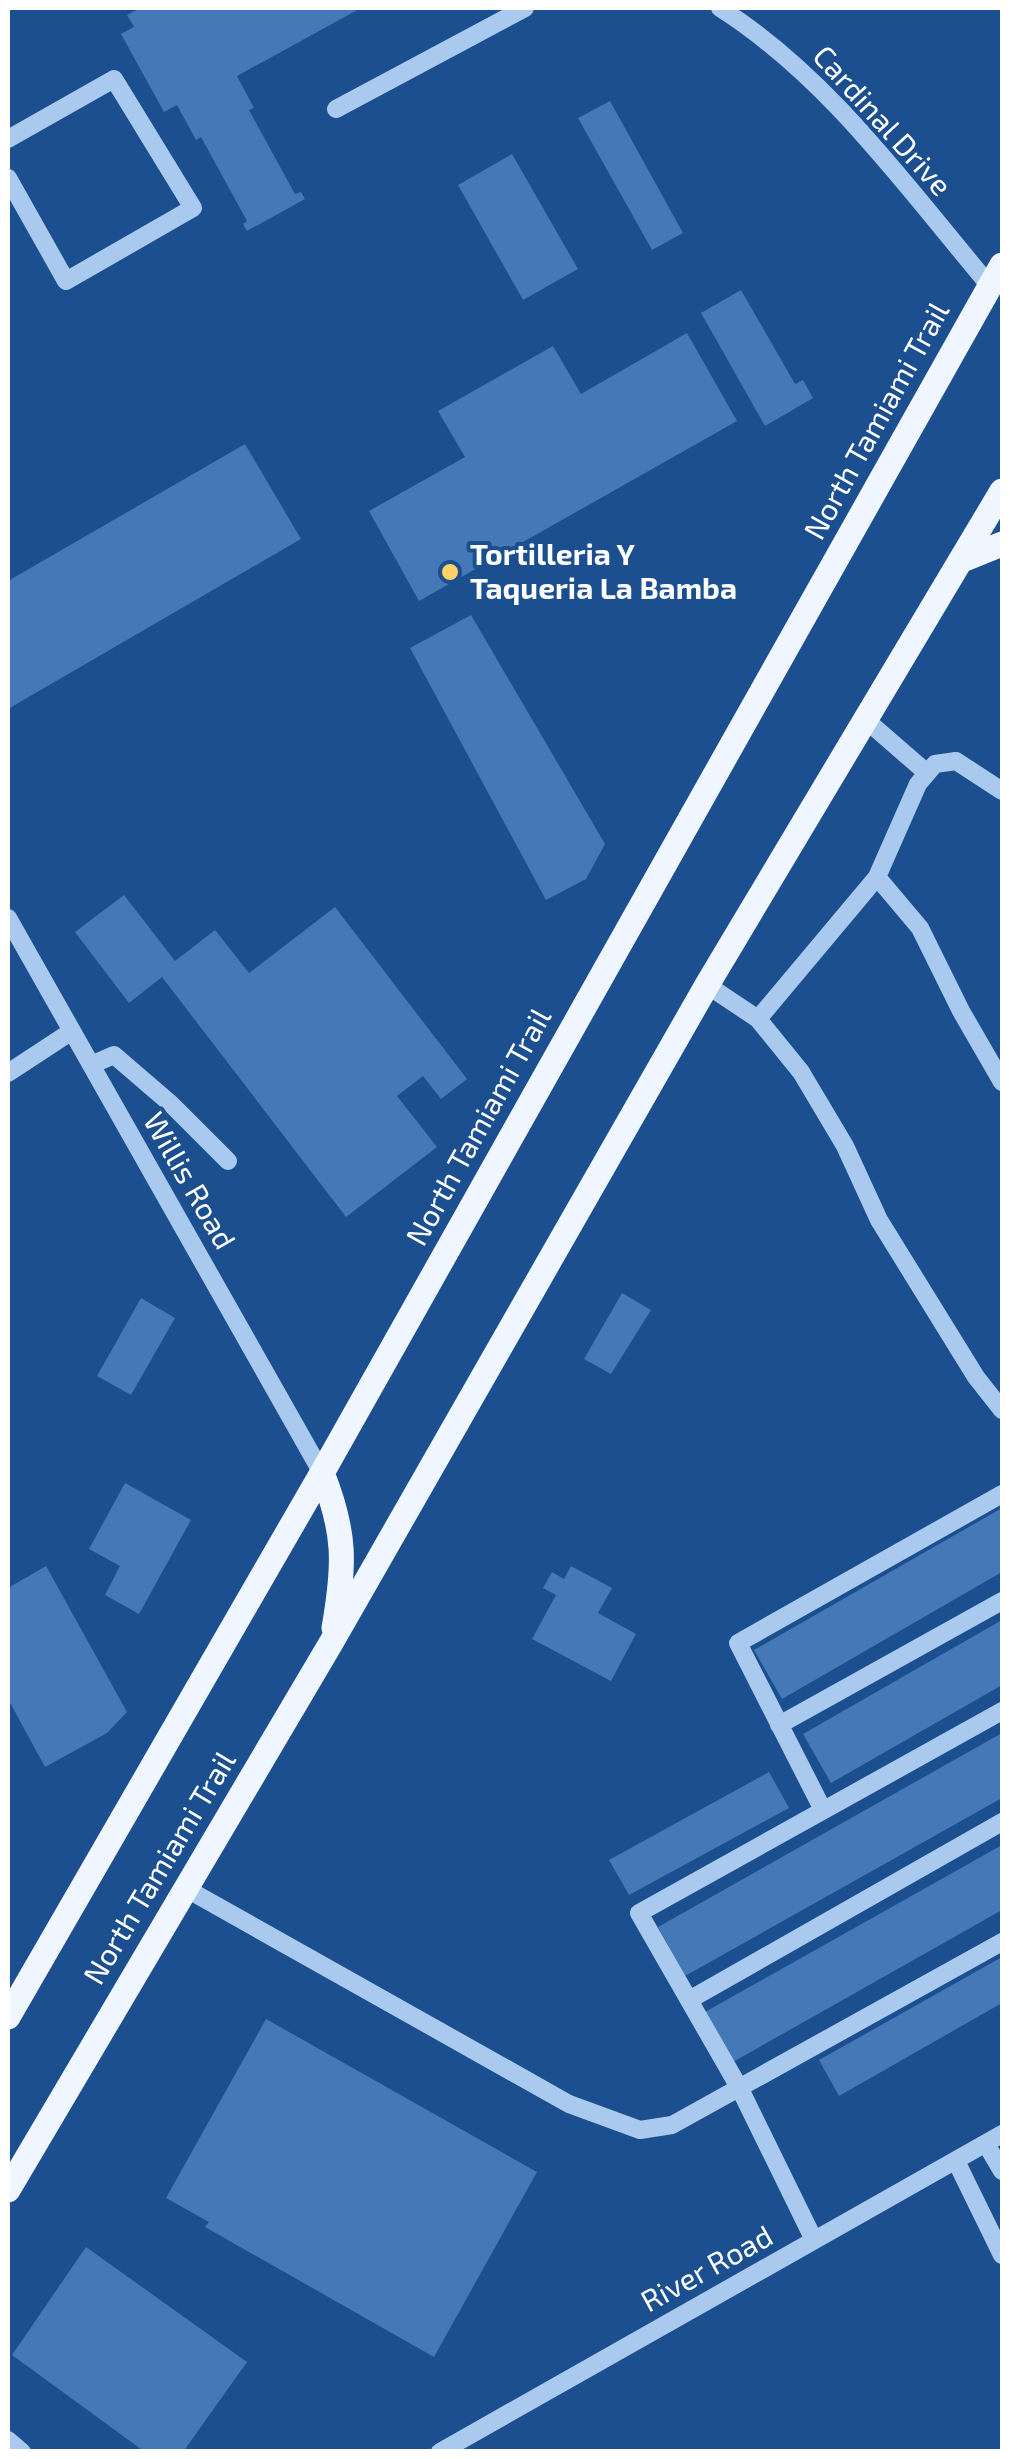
<svg xmlns="http://www.w3.org/2000/svg" width="1010" height="2459" font-family="'Exo 2',sans-serif">
	<rect width="100%" height="100%" fill="#1b4f8f"/>
	<path fill="#4478b7" d="M140,8H361L237,76L254,108L249,110L295,194L301,192L305,199L247,231L243,224L247,221L201,137L196,140L177,105L164,112L121,34L134,27L127,15Z
		M610,101L683,233L652,250L578,118Z
		M512,154L578,269L523,300L458,185Z
		M741,290L795,384L803,380L813,398L765,426L701,313Z
		M687,333L737,421L419,601L369,511L465,457L438,411L553,346L581,394Z
		M245,444L301,539L8,709V581Z
		M471,615L605,844L586,879L546,900L410,648Z
		M124,895L175,961L215,930L249,973L335,907L467,1079L441,1099L423,1076L397,1096L437,1147L346,1217L162,977L129,1003L75,932Z
		M622,1293L651,1310L611,1374L584,1359Z
		M141,1298L175,1318L131,1395L97,1376Z
		M125,1483L191,1520L139,1614L105,1595L120,1566L89,1549Z
		M1002,1508V1572L782,1699L754,1650Z
		M46,1566L127,1712L107,1733L45,1767L8,1699V1588Z
		M571,1566L612,1588L598,1613L636,1634L611,1681L532,1639L556,1595L543,1588L552,1572L564,1579Z
		M1002,1620V1685L831,1783L803,1734Z
		M1002,1733V1798L685,1976L658,1927Z
		M769,1772L789,1808L629,1895L609,1860Z
		M1002,1845V1910L733,2062L705,2012Z
		M1002,1957V2003L839,2096L819,2060Z
		M266,2019L537,2172L434,2357L205,2227L209,2222L166,2198Z
		M86,2247L247,2362L183,2452H145L12,2355Z"/>
	<g fill="none" stroke-linecap="round" stroke-linejoin="round">
		<path stroke="#a9c9ee" stroke-width="18" d="M720,8C830,78 907,188 990,286
			M336,109L525,8
			M8,139L114,79L193,208L66,281L8,178
			M866,720L927,773
			M877,877L920,928L961,1011L1002,1082
			M8,918L322,1473
			M707,985L758,1019L801,1072L845,1146L879,1220L976,1377L1002,1410
			M758,1019L877,877L918,784L935,764L956,761L1002,791
			M91,1065L114,1055L171,1104L228,1161
			M8,1073L72,1031
			M779,1725L1002,1601
			M823,1810L738,1643L1002,1494
			M185,1888L569,2104L640,2130L672,2125L1002,1942
			M689,2000L1002,1822
			M986,2144L1002,2171
			M956,2161L1002,2255
			M814,2240L740,2089L639,1913L1002,1711
			M8,2440L22,2452
			M440,2452L1002,2134"/>
		<path stroke="#f0f6ff" stroke-width="25" d="M960,561L1002,544
			M322,1473C346,1533 345,1565 334,1628
			M8,2017L322,1473L1002,265
			M8,2190L331,1643L707,985L1002,491"/>
	</g>
	<circle fill="#ffd166" stroke="#1b4f8f" stroke-width="4" cx="450" cy="572" r="10"/>
	<g text-anchor="middle" stroke-width="8" stroke-linejoin="round" paint-order="stroke">
		<g font-size="30" fill="#fff" stroke="#1b4f8f">
			<text transform="translate(882 121) rotate(48)" y="10">Cardinal Drive</text>
			<text transform="translate(877 421) rotate(-61)" y="10">North Tamiami Trail</text>
			<text transform="translate(479 1127) rotate(-61)" y="10">North Tamiami Trail</text>
			<text transform="translate(189 1181) rotate(60)" y="10">Willis Road</text>
			<text transform="translate(160 1868) rotate(-59)" y="10">North Tamiami Trail</text>
			<text transform="translate(707 2269) rotate(-29)" y="10">River Road</text>
		</g>
		<g font-size="30" font-weight="bold" fill="#fff" stroke="#1b4f8f" text-anchor="start">
			<text x="470" y="565">Tortilleria Y<tspan x="470" dy="34">Taqueria La Bamba</tspan></text>
		</g>
	</g>
	<rect width="1010" height="2459" fill="none" stroke="#ffffff" stroke-width="20"/>
</svg>
